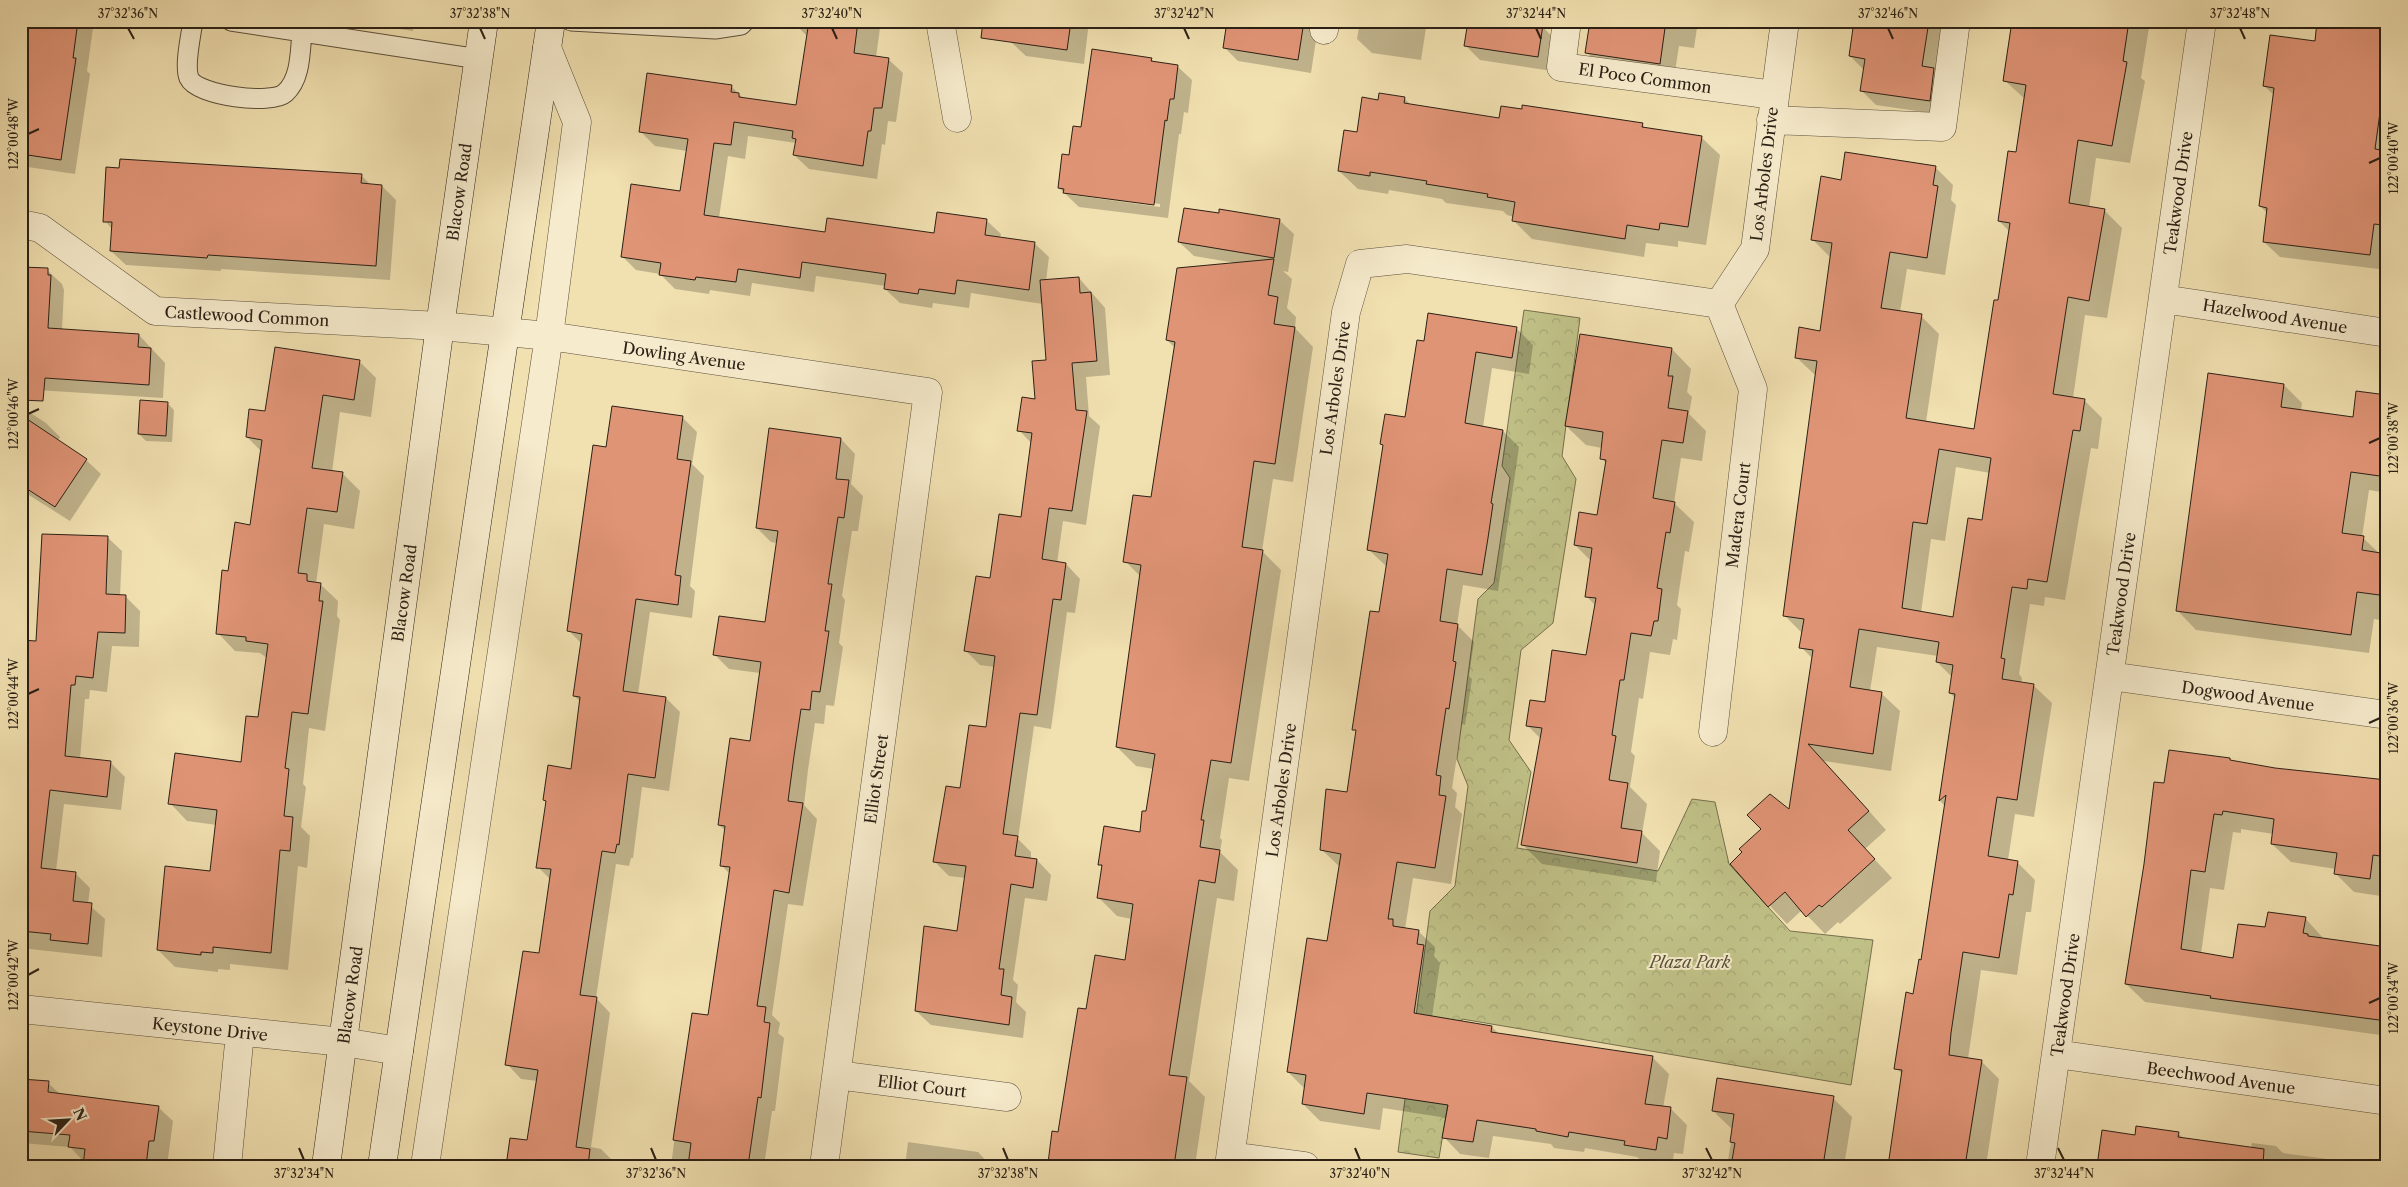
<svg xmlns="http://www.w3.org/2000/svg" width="2408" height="1187" font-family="'Libre Caslon Text',serif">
	<defs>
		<pattern id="forest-crowns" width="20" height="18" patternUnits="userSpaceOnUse" patternTransform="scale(1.25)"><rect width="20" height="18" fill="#c0c187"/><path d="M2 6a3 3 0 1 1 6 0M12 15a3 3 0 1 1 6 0" fill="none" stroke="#a5a674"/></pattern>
	</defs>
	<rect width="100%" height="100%" fill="#f1e0b0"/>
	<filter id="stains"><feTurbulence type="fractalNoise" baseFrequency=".004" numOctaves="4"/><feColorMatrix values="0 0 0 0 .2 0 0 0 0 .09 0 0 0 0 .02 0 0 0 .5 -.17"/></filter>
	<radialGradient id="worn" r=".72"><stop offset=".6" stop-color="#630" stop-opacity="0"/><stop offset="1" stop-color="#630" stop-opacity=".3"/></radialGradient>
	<path fill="url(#forest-crowns)" stroke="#76704e" d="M1524,310L1580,318L1562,456L1576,479L1553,623L1521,650L1509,740L1531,772L1517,848L1658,871L1692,799L1715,802L1729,864L1790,931L1873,940L1851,1085L1462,1019L1439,1158L1398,1152L1430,911L1455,886L1468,786L1457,759L1478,599L1494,583L1510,478L1502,466Z"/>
	<path fill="#0003" fill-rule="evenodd" d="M21,21H94L87,71L90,74L75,174L21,166Z
		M345,21H414L413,31Z
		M792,21H881L876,57L888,59L903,73L896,122L888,121L885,145L882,144L877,179L809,169L794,155L796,143L748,136L745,159L728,156L719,218L826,233L935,235L986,220L1001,234L1000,238L1034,243L1049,257L1046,281L1079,278L1105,308L1110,375L1086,377L1089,416L1100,426L1086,525L1063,521L1057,563L1066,564L1080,579L1075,613L1067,612L1051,729L1034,726L1018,839L1031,852V859L1037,860L1051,875L1047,901L1025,898L1013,980L1018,985L1016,1002L1026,1012L1023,1038L931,1025L916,1011L958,932L966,878L949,876L934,861L961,789L988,729L995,667L980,665L966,651L991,579L1022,518L1032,444L1019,430L1037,400L1048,361L1043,304L971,293L969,308L933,303L932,308L900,303L885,289L886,286L816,276L814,292L752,283L750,296L710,290L709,294L675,289L660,274L636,270L622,256L681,193L687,151L655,146L641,132L732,87L744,99L798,107L808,37Z
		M1003,21H1089L1084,64L1026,56L1011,42Z
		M1229,21H1319L1311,73L1238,61L1225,48Z
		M1360,21H1431L1430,29L1426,28L1421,60L1372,53L1357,39Z
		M1469,21H1545L1544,28L1556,41L1552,71L1480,60L1465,45Z
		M1607,21H1698L1694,48L1679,46L1674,78L1601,67L1587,53Z
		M1855,21H1945L1944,115L1876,105L1861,90L1864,70L1850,56Z
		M2007,21H2150L2141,78L2145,81L2130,163L2096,158L2089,208L2104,210L2122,228L2107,318L2085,315L2073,398L2084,400L2102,418L2098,449L2091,448L2065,600L2045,597L2044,606L2030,604L2019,674L2022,678L2021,684L2033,685L2052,703L2034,817L2015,814L2008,860L2017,862L2035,880L2031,912H2026L2017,975L1981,970L1969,1052L1968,1059L1981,1061L1999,1079L1986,1166H1919L1903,1075L1896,1068L1922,961L1945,806L1940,801L1956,699L1950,693L1952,677L1937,662L1938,656L1877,647L1870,691L1881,693L1900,711L1891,771L1824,761L1886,830L1865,849L1892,878L1840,924L1838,922L1825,934L1802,910L1787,924L1731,864L1790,811L1813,659L1801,647L1803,634L1785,616L1816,376L1796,357L1821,332L1831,258L1813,240L1842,181L1935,167L1953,185L1951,200L1956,205L1945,275L1907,269L1900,312L1921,316L1939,334L1926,422L1975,430L2010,232L1999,221L2017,153L2025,99L2004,80L2013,26ZM1956,467L1990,473L1983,522L1954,618L1921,613L1931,539L1945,541Z
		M2387,21V270L2280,257L2264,242L2268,214L2260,206L2275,96L2264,86L2316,43Z
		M1151,59L1155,63L1177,66L1192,80L1188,113L1184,112L1181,134H1179L1168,218L1079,207L1059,188L1082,129ZM1073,193L1160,204V207L1073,195Z
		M1404,98L1412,106L1500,119L1642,124L1646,129L1701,137L1720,155L1706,245L1678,241V247L1646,243L1644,257L1532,239L1514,221V217L1507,215L1503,211L1446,203L1442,199L1389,190L1388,194L1358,189L1339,171L1358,134L1379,101Z
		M121,169L301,170L361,175L371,185L382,186L396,200L390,280L221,269V271L126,265L111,251L113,230L105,221Z
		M1279,220L1294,234L1288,272L1283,271L1292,279L1287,308L1296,317L1295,328L1313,347L1293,482L1273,479L1262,551L1281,570L1249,781L1229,778L1220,838L1222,840L1220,852L1238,870L1234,901L1217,898L1189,1081L1205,1097L1195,1166H1052L1049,1162L1060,1133L1088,1010L1126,962L1132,919L1117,916L1098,897L1103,868L1099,864L1141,833L1147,813L1154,769L1136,766L1117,747L1141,577L1125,561L1152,498L1175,348L1167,340L1236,263L1194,256L1179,242Z
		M47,270L62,284L64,290L62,330L139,335L165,363L163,398L21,389Z
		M1516,328L1533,345L1529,374L1492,368L1483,427L1503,431L1519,447L1498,591L1463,585L1457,625L1474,642L1469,676L1472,679L1465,725L1462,724L1452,788L1457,793L1455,807L1462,814L1451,884L1413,878L1405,929L1418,931L1435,947L1434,956L1440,963L1432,1017L1492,1027L1499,1034L1652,1057L1669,1074L1663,1108L1671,1109L1687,1125L1683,1154L1674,1153L1672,1166L1642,1161L1637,1157L1585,1148L1584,1152L1554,1148L1551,1144L1493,1136L1489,1158L1460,1154L1444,1137L1447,1118L1383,1108L1380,1130L1320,1121L1303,1104L1304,1088L1288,1072L1328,942L1340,867L1322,850L1348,794L1357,733L1354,729L1380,613L1387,567L1369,550L1384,447L1382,444L1406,419L1425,342Z
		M1672,349L1691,369L1687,392L1692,397L1689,414L1706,431L1702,461L1681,458L1674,503L1694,522L1689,552L1685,551L1677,605L1681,609L1677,640L1673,639L1670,655L1650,652L1643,699L1639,698L1631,752L1635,756L1630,787L1647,804L1642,833L1660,851L1656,882L1542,864L1522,844L1541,739L1527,725L1587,657L1596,606L1586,596L1591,561L1575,545L1598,516L1607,464L1601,458L1602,448L1586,445L1566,426Z
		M359,361L376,378L371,417L340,412L332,472L342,473L360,491L354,529L324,524L316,584H320L338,601L337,616L340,620L325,731L309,728L303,784L306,787L301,827L310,836L307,868L298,866L288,970L230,964V970L218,969V972L175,967L158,950L211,873L217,825L187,821L170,803L242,763L259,718L267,658L260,653L235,651L218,633L229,572L251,526L261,451L247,437L266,413Z
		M2284,385L2302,403L2301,411L2354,418L2387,397V493L2369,490L2362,537L2380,554L2387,555V621L2374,619L2369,653L2196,630L2178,611Z
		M167,403L174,410L172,442L146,441L139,434Z
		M21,407L46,423L60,437L58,441L86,460L101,474L70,521L21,490Z
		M683,418L697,432L692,464L704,476L690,586L695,591L692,618L650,612L638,694L666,698L680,712L669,791L642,787L633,858H631L629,866L616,864L596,998L610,1013L591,1147L601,1149L615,1163V1166H507L528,1142L538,1081L521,1079L507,1064L540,954L551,880L538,867L547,802L544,800L572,770L581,702L574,696L582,644L569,631L607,448Z
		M841,439L855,454L851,484L863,496L858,531H852L842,596L845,600L839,643L843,647L834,706L826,705L824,724L815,723L808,770L804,805L817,819L803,906L788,904L772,1015L780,1023L778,1033L784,1038L775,1111H772L764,1166H671L686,1051L709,1017L730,874L721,865L726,831L719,825L751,742L760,673L729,669L714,654L766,624L777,543L771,542L757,528Z
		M107,537L122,551L120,596H125L140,611L139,647L112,646L107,692L90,690L89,699H85L80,759L111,763L125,777L121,810L64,804L56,871L75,873L90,888L88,904L105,919L102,957L21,948V641L38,642Z
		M2230,759L2232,762L2275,769L2387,781V897L2354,892L2336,874V869L2291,862L2272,844L2274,834L2241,829V833L2233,832L2224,890L2210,888L2201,954L2234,959L2266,929L2305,918L2324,939L2387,948V1036L2145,1002L2126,984L2166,784Z
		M21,1080L48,1083L60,1094L158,1107L173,1121L167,1166H85L84,1162L70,1147L21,1143Z
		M1833,1098L1852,1117L1844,1166H1727L1733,1130L1713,1111Z
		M2178,1133L2184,1139L2251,1149L2252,1143L2276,1146L2283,1153L2379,1166H2098L2136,1136Z
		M908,1142L978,1152L991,1166H905Z"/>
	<path fill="#e09476" stroke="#2b2015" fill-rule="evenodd" d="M21,21H78L73,58H76L61,160L21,154Z
		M809,21H858L854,53L889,58L882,108H874L871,131H868L863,166L793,155L796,139L792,138L793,131L734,122L731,145L714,143L704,215L825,232L827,218L934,233L937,212L987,219L985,235L1035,242L1029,290L957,280L955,294L919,289L918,294L884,289L886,274L802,262L800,278L738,269L736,282L696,277L695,280L659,275L661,263L621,257L631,184L680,191L688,139L639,132L647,73L732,85L731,92L739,93V97L796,105Z
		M983,21H1071L1067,50L981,38Z
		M1227,21H1304L1298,60L1223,48Z
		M1468,21H1529L1528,23L1543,25L1538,57L1464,46Z
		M1590,21H1666L1660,64L1585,53Z
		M1854,21H1929L1922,66L1934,68L1930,101L1860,91L1865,59L1849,56Z
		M2012,21H2129L2123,61L2127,62L2112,146L2078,140L2069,203L2105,209L2089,301L2068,297L2053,394L2085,399L2080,431L2073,430L2047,582L2028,579L2027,589L2012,587L2001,658L2005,659L2002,679L2034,684L2017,800L1997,797L1988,856L2018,861L2013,895L2009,894L1999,958L1963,952L1951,1033L1949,1055L1982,1060L1965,1166H1888L1902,1070L1894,1069L1906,992L1913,994L1919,959L1921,960L1946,795L1939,801L1955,694L1949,693L1953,665L1936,662L1939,642L1859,629L1850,687L1882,692L1873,754L1808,744L1869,811L1848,830L1875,859L1822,907L1819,905L1806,917L1785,892L1768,907L1730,864L1742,852L1739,849L1761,829L1747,815L1770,794L1789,809L1813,650L1799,648L1804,619L1783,616L1817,361L1795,358L1799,327L1820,331L1832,243L1811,240L1821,176L1841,180L1845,152L1936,166L1933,185L1938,186L1927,258L1890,252L1881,308L1922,314L1906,418L1974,429L1994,300H1998L2010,223L1998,221L2008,151L2016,152L2026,85L2003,81ZM1939,449L1991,458L1982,520L1968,518L1953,617L1902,608L1913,522L1927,524Z
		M2317,21H2387V61L2375,149L2387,151V200L2383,225L2374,224L2370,255L2263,242L2267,208L2259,206L2274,88L2263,86L2270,35L2315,41Z
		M1092,49L1152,58L1151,61L1178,65L1174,99H1170L1167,121L1165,120L1154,205L1063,193L1064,189L1058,188L1062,154L1069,155L1073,126L1081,127Z
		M1379,93L1405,97L1404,103L1499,118L1501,106L1522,109V105L1643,123L1642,127L1702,136L1688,227L1660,223L1659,230L1627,225L1625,239L1512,221L1515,202L1487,197L1488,194L1426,184L1427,181L1370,172V176L1338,171L1344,130L1357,132L1362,97L1378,100Z
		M120,159L362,174L361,183L382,185L376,266L208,255L207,258L110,251L112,222H103L106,167L119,168Z
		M1184,208L1219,213V209L1280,219L1274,258L1178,242Z
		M1274,259L1268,295L1278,297L1274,324L1295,327L1275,464L1254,461L1242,547L1263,550L1231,763L1211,760L1201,820H1204L1200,847L1220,850L1215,883L1199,880L1169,1075L1187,1077L1174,1166H1066L1048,1163L1052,1131L1058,1132L1078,1008L1086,1009L1095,955L1125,960L1133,904L1097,898L1102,865H1098L1104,826L1140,832L1142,811H1146L1155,754L1116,747L1141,565L1123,562L1133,495L1151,497L1175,342L1166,340L1177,268Z
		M21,267L48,268V275H51L48,328L139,334L138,347L151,348L149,385L45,378L43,401L21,400Z
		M1079,277L1080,293L1091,292L1097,361L1072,363L1076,410L1087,411L1072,511L1049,508L1042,559L1066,563L1061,600L1053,599L1037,715L1020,713L1003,834L1018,836L1015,856L1037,859L1033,888L1011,884L999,969H1004L1001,995L1012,997L1009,1025L915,1011L924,926L957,931L966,866L933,862L946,786L960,788L969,725L986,727L995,656L964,651L976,576L990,578L999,514L1021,517L1032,433L1017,431L1022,397L1035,399L1032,361L1046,360L1040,280Z
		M1428,313L1517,327L1512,358L1476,352L1465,423L1503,430L1491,503L1493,504L1488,538L1482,575L1447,569L1440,621L1458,624L1453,661L1456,662L1449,709L1446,708L1436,775L1441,776L1439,795L1446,796L1435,868L1397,862L1388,919H1393V926L1419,930L1417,944L1424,945L1414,1013L1492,1026L1491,1032L1653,1056L1645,1104L1671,1107L1667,1139L1658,1137L1656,1150L1624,1145L1625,1141L1569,1132L1568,1137L1536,1131V1129L1477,1120L1473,1142L1442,1138L1448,1105L1367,1093L1364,1114L1302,1104L1306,1075L1287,1072L1307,938L1327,941L1341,854L1320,850L1326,789L1347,792L1356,730H1352L1370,611L1379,612L1388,554L1367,550L1383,445L1380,444L1385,414L1405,417L1417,340L1424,341Z
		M1580,334L1672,348L1668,376H1673L1668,408L1688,411L1683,443L1662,440L1653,498L1675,502L1670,533L1666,532L1657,588L1662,589L1658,621H1654L1651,636L1631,633L1624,680H1620L1612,735L1616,736L1609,780L1628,783L1621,828L1642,831L1637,863L1521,845L1542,728L1526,726L1530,700L1545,702L1552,650L1586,655L1596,598L1585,597L1592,548L1574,545L1579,512L1597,515L1606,460L1600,459L1603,432L1565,426Z
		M275,347L360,360L354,400L323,395L312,468L343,472L337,512L307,508L298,573L307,574V581L321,583L319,601H323L308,714L292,712L285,768L289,769L284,816L293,817L290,851L280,850L271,953L213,947V953L201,952V955L157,950L165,866L210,871L217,810L168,804L175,753L241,762L246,716L258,717L268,644L246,641V637L216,634L222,570L228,571L235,522L250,525L262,440L246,437L249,409L265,411Z
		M2208,373L2284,384L2281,407L2353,417L2356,391L2387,395V477L2351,472L2342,533L2364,536L2362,550L2387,554V596L2357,592L2351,635L2176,611Z
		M140,400L168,402L166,436L138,434Z
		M612,406L683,416L677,459L691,461L675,575L681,576L678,605L636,599L623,691L666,697L655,778L628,774L619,845L617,844L615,853L602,851L580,995L597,997L576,1147L590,1149L588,1166H506L510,1138L527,1140L538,1070L505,1065L523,951L539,953L551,869L536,868L546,801L543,800L548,765L571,769L580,697L573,696L582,634L567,631L593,445L606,447Z
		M21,415L87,459L55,507L21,485Z
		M769,428L841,438L836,479L849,480L844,518L838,517L828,584H832L825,631H829L820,692L812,691L810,710L801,709L794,756L788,801L803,803L789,893L774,890L763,966L757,1006L766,1007L764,1022L770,1023L761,1098L758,1097L748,1166H688L691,1143L673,1140L692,1013L708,1015L730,867L720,866L725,826L718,825L730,738L750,741L761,662L713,655L719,616L765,622L778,531L756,528Z
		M42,534L108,536L106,594L126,595L125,633L98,632L93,678L76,676L75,685H71L65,756L111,761L107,797L50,790L41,868L76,872L73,901L92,903L88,944L50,940L51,934L21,931V640L36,641Z
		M2169,750L2230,758V760L2275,768L2387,780V857L2373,855L2370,879L2334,874L2337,853L2271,844L2274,819L2223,811L2222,815L2214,814L2205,872L2191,870L2181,949L2233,958L2238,924L2265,927L2268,912L2306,917L2303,933L2308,934V936L2387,947V1021L2210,998L2211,996L2125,984L2144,864L2154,782L2164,783Z
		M1717,1078L1834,1096L1823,1166H1731L1735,1143L1730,1142L1734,1114L1712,1111Z
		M21,1079L49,1081L48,1092L159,1106L154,1141H149L146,1166H83L85,1149L68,1147L70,1135L21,1131Z
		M2136,1126L2179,1132L2178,1137L2264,1149L2263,1166H2097L2102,1130L2135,1135Z"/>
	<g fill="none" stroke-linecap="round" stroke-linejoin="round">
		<g stroke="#5c503c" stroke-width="21">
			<path id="service" d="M193,21C191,35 184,66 189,78C197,96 272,105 285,93C301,79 300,52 302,32
				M231,21L479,59
				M571,21L715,29L741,25L745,21"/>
		</g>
		<g stroke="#5c503c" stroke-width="29">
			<path id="minor" d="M940,21L957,118
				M1567,21L1561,67L1774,95
				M1324,30L1325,21
				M1771,120L1942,127L1956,21
				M21,224L40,228L155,311L440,326L549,336L928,392L824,1166
				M2163,299L2387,333
				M1719,304L1755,249L1785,21
				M2110,676L2387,715
				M1713,732L1753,389L1719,304
				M21,1009L343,1042L399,1051
				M2056,1054L2387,1101
				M837,1075L1007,1097
				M1231,1156L1305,1166
				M227,1166L240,1033
				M425,1166L549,336L577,122L547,48
				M1229,1166L1346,312L1360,264L1407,259L1719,304
				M2040,1166L2202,21"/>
		</g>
		<g stroke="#2b2015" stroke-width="29">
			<path id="secondary" d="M326,1166L440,326L484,21
				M382,1166L551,21"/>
		</g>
		<use href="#service" stroke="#f6ebcc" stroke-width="19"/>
		<use href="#minor" stroke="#f6ebcc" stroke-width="28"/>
		<use href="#secondary" stroke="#f6ebcc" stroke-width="28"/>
	</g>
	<path fill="none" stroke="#2b2015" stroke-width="2" d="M128,28L134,39M480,28L485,39M832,28L837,39M1184,28L1189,39M1536,28L1541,39M1888,28L1893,39M2240,28L2245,39M28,134L39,129M2369,163L2380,158M28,414L39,409M2369,443L2380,438M28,694L39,689M2369,723L2380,718M28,975L39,969M2369,1003L2380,998M299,1148L304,1160M651,1148L656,1160M1003,1148L1008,1160M1355,1148L1360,1160M1706,1148L1712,1160M2058,1148L2064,1160"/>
	<g text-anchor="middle" stroke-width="4" stroke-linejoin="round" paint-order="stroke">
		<g font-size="16" fill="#2b2015" stroke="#f6ebcc">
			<text transform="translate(1645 78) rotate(8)" y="6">El Poco Common</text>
			<text transform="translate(1764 174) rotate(-83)" y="6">Los Arboles Drive</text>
			<text transform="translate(459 192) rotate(-82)" y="6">Blacow Road</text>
			<text transform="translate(2178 193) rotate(-82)" y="6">Teakwood Drive</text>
			<text transform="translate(247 316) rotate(3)" y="6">Castlewood Common</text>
			<text transform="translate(2275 316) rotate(9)" y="6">Hazelwood Avenue</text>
			<text transform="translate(684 356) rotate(8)" y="6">Dowling Avenue</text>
			<text transform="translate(1335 388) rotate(-82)" y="6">Los Arboles Drive</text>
			<text transform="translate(1738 515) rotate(-83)" y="6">Madera Court</text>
			<text transform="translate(404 593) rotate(-82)" y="6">Blacow Road</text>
			<text transform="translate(2121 594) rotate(-82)" y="6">Teakwood Drive</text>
			<text transform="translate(2248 696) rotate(8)" y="6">Dogwood Avenue</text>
			<text transform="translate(876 779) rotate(-82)" y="6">Elliot Street</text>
			<text transform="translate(1281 790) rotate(-82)" y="6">Los Arboles Drive</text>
			<text transform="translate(350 995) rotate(-82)" y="6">Blacow Road</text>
			<text transform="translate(2065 995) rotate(-82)" y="6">Teakwood Drive</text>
			<text transform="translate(210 1029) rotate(6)" y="6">Keystone Drive</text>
			<text transform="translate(2221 1078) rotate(8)" y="6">Beechwood Avenue</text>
			<text transform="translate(922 1086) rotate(7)" y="6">Elliot Court</text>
		</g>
		<g font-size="16" font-style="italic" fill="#585037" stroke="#f6ebcc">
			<text x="1690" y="968">Plaza Park</text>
		</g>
	</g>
	<rect width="2408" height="1187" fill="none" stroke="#f1e0b0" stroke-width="55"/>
	<g transform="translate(68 1120) rotate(65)" stroke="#f6ebcc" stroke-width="4" paint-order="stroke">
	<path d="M0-4L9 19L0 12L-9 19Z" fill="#2b2015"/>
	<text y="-8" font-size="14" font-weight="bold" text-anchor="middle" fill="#2b2015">N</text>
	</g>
	<rect x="28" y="28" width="2352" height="1132" fill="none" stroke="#2b2015" stroke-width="2"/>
	<g font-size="12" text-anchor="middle" fill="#2b2015">
		<text x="128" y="18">37°32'36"N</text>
		<text x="480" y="18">37°32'38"N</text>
		<text x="832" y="18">37°32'40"N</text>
		<text x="1184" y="18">37°32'42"N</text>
		<text x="1536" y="18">37°32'44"N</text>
		<text x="1888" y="18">37°32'46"N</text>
		<text x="2240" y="18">37°32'48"N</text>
		<text transform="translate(14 134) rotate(-90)" y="4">122°00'48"W</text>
		<text transform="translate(2394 158) rotate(-90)" y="4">122°00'40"W</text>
		<text transform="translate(14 414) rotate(-90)" y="4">122°00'46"W</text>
		<text transform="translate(2394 438) rotate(-90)" y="4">122°00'38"W</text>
		<text transform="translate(14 694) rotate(-90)" y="4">122°00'44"W</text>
		<text transform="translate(2394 718) rotate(-90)" y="4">122°00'36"W</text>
		<text transform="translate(14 975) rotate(-90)" y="4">122°00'42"W</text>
		<text transform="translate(2394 998) rotate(-90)" y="4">122°00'34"W</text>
		<text x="304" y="1178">37°32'34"N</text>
		<text x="656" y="1178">37°32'36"N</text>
		<text x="1008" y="1178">37°32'38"N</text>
		<text x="1360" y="1178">37°32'40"N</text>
		<text x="1712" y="1178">37°32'42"N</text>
		<text x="2064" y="1178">37°32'44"N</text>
	</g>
	<rect width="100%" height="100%" filter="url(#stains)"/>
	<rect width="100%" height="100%" fill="url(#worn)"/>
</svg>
